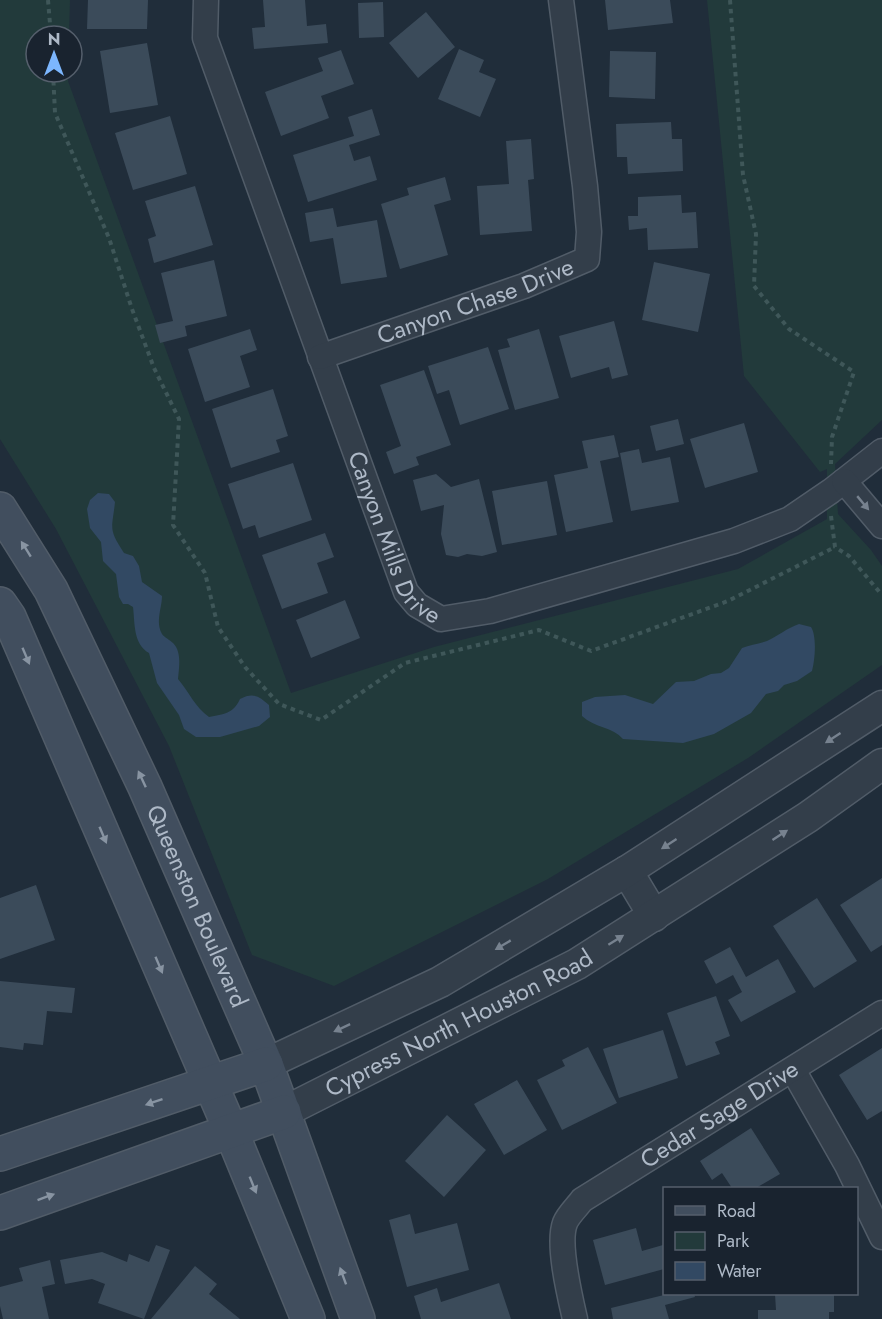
<svg xmlns="http://www.w3.org/2000/svg" width="882" height="1319" font-family="Jost,sans-serif">
	<rect width="100%" height="100%" fill="#202d3a"/>
	<path fill="#223a3b" d="M0,0H70L69,36H36V72H68V81L291,693L434,647L738,569L827,519V469L820,472L744,376L707,0H882V420L835,464L838,514L871,550L882,566V665L748,758L548,879L334,986L252,955L169,746L56,529L0,439Z"/>
	<path fill="#324963" d="M98,493L109,494L115,502C112,530 108,528 124,553L133,556L139,566L142,582L162,596C162,608 155,622 162,634C164,637 170,640 173,643C182,652 179,667 178,679C189,692 195,707 209,717C224,714 233,714 240,699C253,692 259,696 269,705L270,717L259,726L220,737H196L184,729L179,715L157,683L149,653C133,644 135,623 133,607L128,604H123L119,597L116,574L103,561L101,542L90,528L87,509L90,500Z
		M799,624L811,627C817,636 815,660 812,671L797,681L784,685L778,691L766,694L751,713L714,734L683,743L623,739C613,727 595,728 582,716V702L595,697L625,695L653,704L676,682L694,681L711,674L721,673L729,668L742,648C750,645 759,644 767,641C778,636 787,628 799,624Z"/>
	<path fill="#3b4b5a" d="M88,0H148L147,29H87Z
		M263,0H305L307,26L326,24L328,43L254,49L252,28L265,27Z
		M605,0H670L673,23L608,30Z
		M383,2L384,37L359,38L358,3Z
		M426,12L455,47L418,78L389,43Z
		M147,43L158,105L110,113L100,51Z
		M459,49L484,60L479,72L496,79L480,117L438,99Z
		M341,50L354,84L321,96L329,118L281,136L265,92L323,71L318,58Z
		M610,51L656,52L655,99L609,97Z
		M372,109L380,135L349,145L354,161L370,156L377,180L308,202L293,155L354,136L348,117Z
		M170,116L187,174L133,190L115,133Z
		M671,122L672,139H682L683,171L628,174L627,157H617L616,124Z
		M531,139L534,179L528,180L532,231L480,235L477,186L509,184L506,141Z
		M445,177L451,200L434,205L448,255L400,269L381,204L409,195L407,188Z
		M195,186L213,245L154,263L148,239L156,236L145,201Z
		M681,195L682,213L696,212L698,248L648,250L647,228L629,230L628,216H638V197Z
		M333,208L337,227L377,220L387,277L341,284L333,238L310,242L305,213Z
		M214,260L227,316L185,326L187,336L160,343L155,325L173,321L161,273Z
		M654,262L710,274L698,332L642,320Z
		M614,321L628,375L612,379L609,367L571,378L559,336Z
		M250,329L257,350L240,356L250,387L205,402L188,349Z
		M539,329L559,398L515,410L498,350L510,347L507,339Z
		M488,347L509,409L460,425L449,390L437,394L428,366Z
		M424,370L451,445L416,457L419,465L394,474L386,452L401,446L380,385Z
		M273,389L288,436L276,440L280,452L231,468L212,409Z
		M678,419L684,444L656,451L650,426Z
		M744,423L758,472L705,488L690,439Z
		M614,435L619,457L600,461L613,522L566,532L554,475L588,468L582,441Z
		M639,449L642,463L670,457L679,502L631,511L620,453Z
		M293,463L312,520L259,538L255,525L243,529L228,484Z
		M436,474L451,487L479,479L497,552L482,556L467,554L458,557L446,555L441,534L444,505L421,511L413,480Z
		M547,481L557,535L502,545L492,491Z
		M325,533L334,557L317,563L328,593L282,609L262,555Z
		M345,600L360,638L311,658L296,620Z
		M882,878V945L871,952L840,905Z
		M36,885L55,940L0,959V898Z
		M817,898L857,961L814,988L773,926Z
		M730,947L746,977L778,959L796,992L741,1022L728,1000L742,992L733,975L716,984L704,961Z
		M0,981L75,988L72,1013L47,1011L43,1045L24,1043L23,1050L0,1047Z
		M716,996L730,1036L715,1042L720,1054L686,1066L667,1013Z
		M663,1030L678,1078L619,1098L603,1049Z
		M588,1047L617,1103L562,1130L537,1080L565,1066L562,1060Z
		M882,1048V1111L867,1120L839,1075Z
		M517,1080L547,1130L504,1155L474,1104Z
		M447,1115L486,1150L444,1197L405,1161Z
		M751,1128L780,1174L756,1188H732L722,1173L712,1180L700,1161Z
		M410,1214L415,1234L457,1223L469,1270L407,1287L389,1220Z
		M636,1228L642,1251L663,1245L664,1269L605,1285L593,1240Z
		M156,1245L170,1250L144,1319L98,1303L105,1284L92,1279L65,1284L60,1260L102,1252L127,1262L129,1254L149,1262Z
		M50,1260L55,1284L42,1287L49,1319H3L0,1306V1287L23,1281L19,1268Z
		M195,1266L217,1284L209,1294L240,1319H151Z
		M499,1283L511,1319H421L414,1296L437,1288L441,1302Z
		M668,1294H694L695,1297L665,1305L669,1319H613L611,1308Z
		M775,1294H834V1312H829V1319H758V1310H776Z"/>
	<g fill="none" stroke-linecap="round" stroke-linejoin="round">
		<g stroke="#515c68" stroke-width="27">
			<g id="minor">
				<path id="s1" d="M206,0L205,38L406,592L417,605L441,619L490,611L734,541L790,519L831,491L882,451"/>
				<path id="s2" d="M320,357L524,286L587,259L589,232L585,186L561,0"/>
				<path d="M844,481L882,526"/>
				<path d="M793,1070L847,1165L882,1237"/>
				<path id="s3" d="M575,1319C570,1297 557,1244 565,1223C568,1215 577,1207 582,1200L882,1013"/>
			</g>
		</g>
		<g stroke="#515c68" stroke-width="33">
			<g id="tertiary">
				<path d="M627,871L654,916"/>
				<path d="M266,1064L440,982L627,871L882,706"/>
				<path id="s4" d="M284,1112L577,964L808,817L882,764"/>
			</g>
		</g>
		<g stroke="#515c68" stroke-width="36">
			<g id="secondary">
				<path id="s5" d="M0,509L51,590L145,787L266,1064L358,1319"/>
				<path d="M0,604L9,617L231,1131L308,1319"/>
				<path d="M0,1154L266,1064"/>
				<path d="M0,1213L284,1112"/>
			</g>
		</g>
		<path stroke="#3f5759" stroke-width="4" stroke-dasharray="4.5 4.5" stroke-linecap="butt" d="M48,0L51,36
			M730,0L743,175L756,234L754,286L789,329L854,372L832,437L831,464
			M53,72L55,113L109,238L132,309L154,368L179,419L173,525L205,573L218,627L245,667L279,704L321,720L405,663L539,630L591,651L728,601L835,547
			M831,516L835,547L849,556L882,595"/>
		<use href="#minor" stroke="#333e4a" stroke-width="24"/>
		<use href="#tertiary" stroke="#333e4a" stroke-width="30"/>
		<use href="#secondary" stroke="#414e5e" stroke-width="33"/>
	</g>
	<defs><path id="oneway-solid" d="M-6-.8H1V-3.2L6.5 0L1 3.2V.8H-6Z" transform="scale(1.5)"/></defs>
	<g fill="#77828f">
		<use href="#oneway-solid" transform="translate(863 503) rotate(50)"/>
		<use href="#oneway-solid" transform="translate(833 738) rotate(147)"/>
		<use href="#oneway-solid" transform="translate(780 835) rotate(-33)"/>
		<use href="#oneway-solid" transform="translate(669 844) rotate(147)"/>
		<use href="#oneway-solid" transform="translate(616 940) rotate(-32)"/>
		<use href="#oneway-solid" transform="translate(503 945) rotate(149)"/>
		<use href="#oneway-solid" transform="translate(342 1028) rotate(155)"/>
	</g>
	<g fill="#8894a2">
		<use href="#oneway-solid" transform="translate(26 549) rotate(-122)"/>
		<use href="#oneway-solid" transform="translate(26 656) rotate(67)"/>
		<use href="#oneway-solid" transform="translate(142 779) rotate(-115)"/>
		<use href="#oneway-solid" transform="translate(103 835) rotate(67)"/>
		<use href="#oneway-solid" transform="translate(159 965) rotate(67)"/>
		<use href="#oneway-solid" transform="translate(154 1102) rotate(161)"/>
		<use href="#oneway-solid" transform="translate(253 1185) rotate(68)"/>
		<use href="#oneway-solid" transform="translate(46 1197) rotate(-20)"/>
		<use href="#oneway-solid" transform="translate(343 1276) rotate(-110)"/>
	</g>
	<g text-anchor="middle" stroke-width="5" stroke-linejoin="round" paint-order="stroke">
		<g font-size="24" fill="#aeb9c7" stroke="#19232f">
			<text dy="8" stroke="none"><textPath href="#s2" startOffset="165">Canyon Chase Drive</textPath></text>
			<text dy="8" stroke="none"><textPath href="#s1" startOffset="574">Canyon Mills Drive</textPath></text>
			<text dy="8" stroke="none"><textPath href="#s5" startOffset="444">Queenston Boulevard</textPath></text>
			<text dy="8" stroke="none"><textPath href="#s4" startOffset="196">Cypress North Houston Road</textPath></text>
			<text dy="8" stroke="none"><textPath href="#s3" startOffset="288">Cedar Sage Drive</textPath></text>
		</g>
	</g>
	<rect x="663" y="1187" width="195" height="108" fill="#19232f" stroke="#555f6c" stroke-width="1.5"/>
	<rect x="675" y="1206" width="30" height="9" fill="#414e5e" stroke="#555f6c" stroke-width="1.5"/>
	<text x="717" y="1217" font-size="18" fill="#aeb9c7">Road</text>
	<rect x="675" y="1232" width="30" height="18" fill="#223a3b" stroke="#555f6c" stroke-width="1.5"/>
	<text x="717" y="1247" font-size="18" fill="#aeb9c7">Park</text>
	<rect x="675" y="1262" width="30" height="18" fill="#324963" stroke="#555f6c" stroke-width="1.5"/>
	<text x="717" y="1277" font-size="18" fill="#aeb9c7">Water</text>
	<g transform="translate(54 54)"><circle r="28" fill="#19232f" stroke="#555f6c" stroke-width="1.5"/>
	<path d="M0-4.5L10 22L0 15L-10 22Z" fill="#7cb6fe"/>
	<text y="-9" font-size="16" font-weight="bold" text-anchor="middle" fill="#aeb9c7">N</text>
	</g>
</svg>
